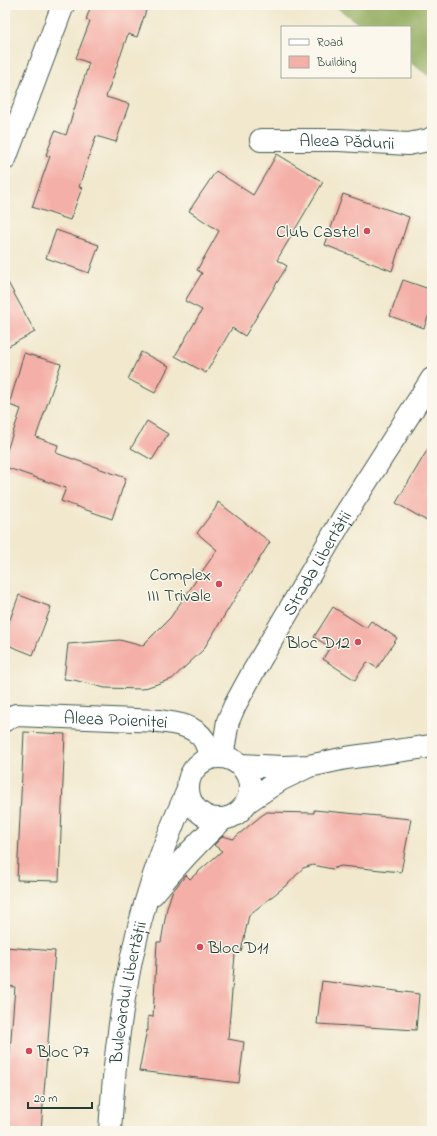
<svg xmlns="http://www.w3.org/2000/svg" width="437" height="1136" font-family="'Indie Flower',sans-serif">
	<rect width="100%" height="100%" fill="#fbf7ec"/>
	<filter id="ink" filterUnits="userSpaceOnUse"><feTurbulence type="fractalNoise" baseFrequency=".025" numOctaves="2"/><feDisplacementMap in="SourceGraphic" scale="8" xChannelSelector="R" yChannelSelector="G"/><feConvolveMatrix kernelMatrix="1 2 1 2 8 2 1 2 1" color-interpolation-filters="sRGB"/></filter>
	<filter id="wash" filterUnits="userSpaceOnUse"><feTurbulence type="fractalNoise" baseFrequency=".012" numOctaves="4" result="noise"/><feDisplacementMap in="SourceGraphic" scale="16" xChannelSelector="R" yChannelSelector="G"/><feGaussianBlur stdDeviation="0.9" result="paint"/><feColorMatrix in="noise" values="0 0 0 0 0 0 0 0 0 0 0 0 0 0 0 0 0 1.4 0 .05"/><feComposite in="paint" operator="in"/></filter>
	<g filter="url(#wash)">
		<rect width="100%" height="100%" fill="#f1e8cd"/>
		<path fill="#92ac5e" stroke="#587449" d="M334,5H432V78L410,62V27H363Z"/>
		<g id="blocks">
			<path fill="#f4b0a8" d="M91,5H148L137,37L128,34L106,97L129,104L116,142L96,136L79,187L82,188L70,220L32,207L50,156L46,155L55,131L66,135L89,63L76,58L90,21L86,20Z
				M277,154L323,182L277,260L287,266L245,336L232,328L206,373L175,356L202,310L185,301L202,273L197,270L219,231L189,211L216,171L253,195Z
				M343,194L409,217L392,271L325,245Z
				M56,230L99,245L89,273L46,258Z
				M5,277L35,332L5,348Z
				M403,280L432,290V307L424,328L390,316Z
				M141,352L169,366L155,393L128,379Z
				M24,353L61,364L36,437L58,445L56,453L126,478L112,519L61,501L66,488L5,467V456L21,409L9,405Z
				M147,421L168,434L152,460L131,448Z
				M432,442V524L396,503Z
				M218,502L270,542L203,650L172,679L142,689L105,688L74,680L64,679L68,644L120,640L142,646L170,618L217,550L197,533L215,509Z
				M19,595L51,607L33,655L5,644V633Z
				M333,607L366,628L371,621L397,638L377,668L367,662L355,680L323,659L330,647L314,637Z
				M24,732L65,734L59,881L17,880Z
				M314,810L411,819L401,872L341,866L332,869L313,865L303,868L289,883L249,915L241,952L235,954L228,1039L244,1042L239,1083L139,1071L147,1030L148,1031V1016L153,1017L157,942H161L167,908L172,892L186,875L190,879L222,851L214,845L223,836L233,839L261,816L267,812L314,813Z
				M5,947L55,951L41,1131H5V1115L15,987L5,986Z
				M322,981L419,994L416,1030L317,1024Z"/>
		</g>
	</g>
	<g filter="url(#ink)">
		<use href="#blocks" fill-opacity="0" stroke="#3e574b" stroke-width="1"/>
		<g fill="none" stroke-linecap="round" stroke-linejoin="round">
			<g stroke="#3e574b" stroke-width="24">
				<g id="minor">
					<path id="s1" d="M261,140H339L408,144L429,140L432,138"/>
					<path d="M5,159L63,5"/>
					<path id="s2" d="M5,720L16,715L159,721C174,723 195,725 204,740C207,745 209,752 211,757"/>
					<path id="s3" d="M222,757L228,721L235,705L253,672L343,518L432,379"/>
				</g>
			</g>
			<g stroke="#3e574b" stroke-width="24">
				<g id="major">
					<circle cx="219" cy="788" r="31"/>
					<path d="M240,765L284,767L309,766L346,758L432,746"/>
					<path d="M247,802L280,780L305,768"/>
					<path d="M153,894C175,867 197,843 222,820"/>
					<path id="s4" d="M110,1131C112,1101 114,1070 118,1040C128,955 151,869 187,792"/>
				</g>
			</g>
			<use href="#minor" stroke="#fff" stroke-width="22"/>
			<use href="#major" stroke="#fff" stroke-width="22"/>
		</g>
	</g>
	<g fill="#d1495b" stroke="#fbf7ec" stroke-width="1.5">
		<circle cx="367" cy="231" r="4"/>
		<circle cx="219" cy="584" r="4"/>
		<circle cx="358" cy="642" r="4"/>
		<circle cx="200" cy="947" r="4"/>
		<circle cx="29" cy="1051" r="4"/>
	</g>
	<g text-anchor="middle" stroke-width="3" stroke-linejoin="round" paint-order="stroke">
		<g font-size="18" fill="#1f3d34" stroke="#fbf7ec">
			<text dy="6" stroke="none"><textPath href="#s1" startOffset="86">Aleea Pădurii</textPath></text>
			<text dy="6" stroke="none"><textPath href="#s3" startOffset="218">Strada Libertății</textPath></text>
			<text dy="6" stroke="none"><textPath href="#s2" startOffset="112">Aleea Poieniței</textPath></text>
			<text dy="6" stroke="none"><textPath href="#s4" startOffset="140">Bulevardul Libertății</textPath></text>
		</g>
		<g font-size="18" fill="#1f3d34" stroke="#fbf7ec" text-anchor="end">
			<text x="359" y="237">Club Castel</text>
			<text x="211" y="580">Complex<tspan x="211" dy="21">III Trivale</tspan></text>
			<text x="350" y="648">Bloc D12</text>
			<text x="208" y="953" text-anchor="start">Bloc D11</text>
			<text x="37" y="1057" text-anchor="start">Bloc P7</text>
		</g>
	</g>
	<rect width="437" height="1136" fill="none" stroke="#fbf7ec" stroke-width="20"/>
	<rect x="281" y="26" width="130" height="52" fill="#fbf7ec" stroke="#a3ada2"/>
	<rect x="289" y="39" width="20" height="6" fill="#ffffff" stroke="#a3ada2"/>
	<text x="317" y="46" font-size="12" fill="#1f3d34">Road</text>
	<rect x="289" y="56" width="20" height="12" fill="#f4b0a8" stroke="#a3ada2"/>
	<text x="317" y="66" font-size="12" fill="#1f3d34">Building</text>
	<path d="M28 1102v6h64v-6" fill="none" stroke="#1f3d34" stroke-width="2"/>
	<text x="34" y="1102" font-size="12" fill="#1f3d34" stroke="#fbf7ec" stroke-width="3" paint-order="stroke">20 m</text>
</svg>
